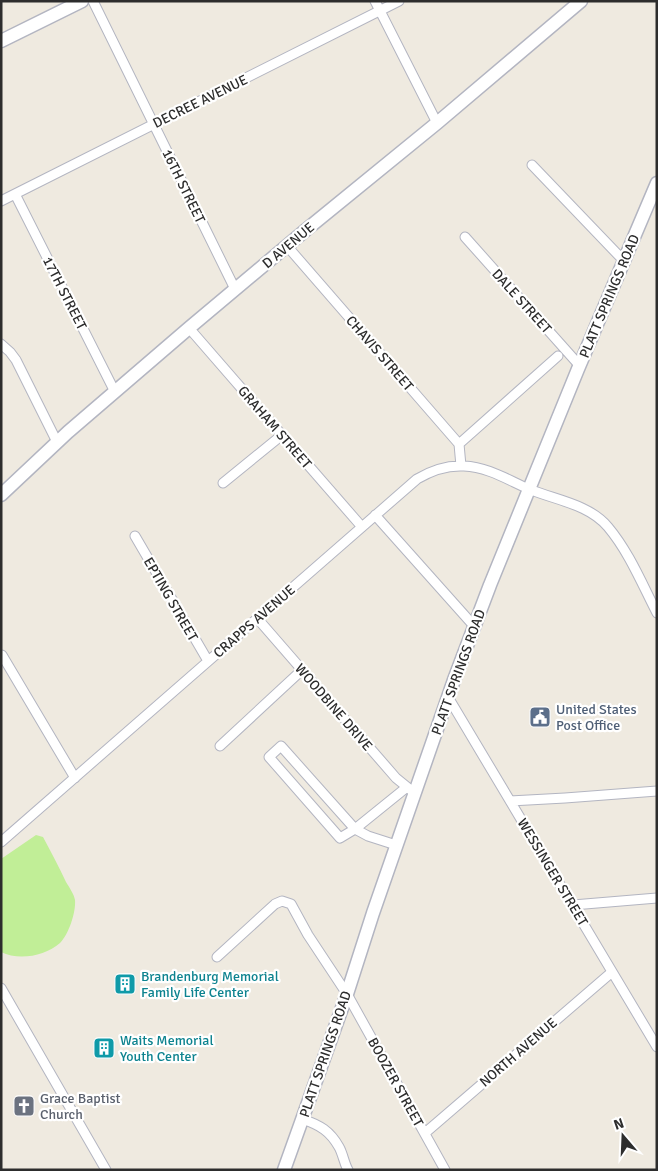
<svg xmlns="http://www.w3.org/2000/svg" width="658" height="1171" font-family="Signika,sans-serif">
	<rect width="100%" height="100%" fill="#efeae0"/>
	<path fill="#c1ee97" d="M36,835L43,837C51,852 59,867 66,882C69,887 74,894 75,900C76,912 69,934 60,943C45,956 19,961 1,952V859Z"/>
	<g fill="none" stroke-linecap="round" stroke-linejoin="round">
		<g stroke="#b3b5c1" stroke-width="11">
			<path id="street" d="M93,1L235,289
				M375,1L437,123
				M532,165L624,261
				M15,194L115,392
				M1,201L399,1
				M465,237L580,366
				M287,246L459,444L461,466
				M189,328L362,527
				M1,344L10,352L16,360L57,442
				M459,444L558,356
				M223,483L282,435
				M375,515L474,626
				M135,536L208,661
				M257,618L396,778L412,791
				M2,655L75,778
				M448,697L657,1047
				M220,746L302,670
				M510,801L565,798L657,791
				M1,842L417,479C432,470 447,465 464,466C488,467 508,480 529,489C555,500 589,504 608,527C629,552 642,584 657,613
				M396,845L368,836L355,829L281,746L269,757L340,838L355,829L407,787
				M573,905L657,898
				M217,957L275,904L282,901L291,904L308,935L347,994L445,1170
				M1,988L106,1170
				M302,1119C320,1125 330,1131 339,1147C343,1154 344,1163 348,1170
				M425,1133L612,972"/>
		</g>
		<g stroke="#b3b5c1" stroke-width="15">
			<path id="secondary" d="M1,41L82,1
				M1,495L68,432L189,328L307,229L437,123L581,1
				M284,1170L347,994L373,913L454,680L490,585L578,369L657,183"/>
		</g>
		<use href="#street" stroke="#fff" stroke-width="9"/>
		<use href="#secondary" stroke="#fff" stroke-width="12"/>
	</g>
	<defs>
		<g id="civic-square" transform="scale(1.125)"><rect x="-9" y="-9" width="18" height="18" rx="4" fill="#5c6f8a" stroke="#fff"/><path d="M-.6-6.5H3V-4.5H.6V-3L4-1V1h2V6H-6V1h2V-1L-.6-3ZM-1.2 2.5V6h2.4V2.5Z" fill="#fff"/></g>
		<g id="building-square" transform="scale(1.125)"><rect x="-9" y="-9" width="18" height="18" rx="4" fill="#0f9aa8" stroke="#fff"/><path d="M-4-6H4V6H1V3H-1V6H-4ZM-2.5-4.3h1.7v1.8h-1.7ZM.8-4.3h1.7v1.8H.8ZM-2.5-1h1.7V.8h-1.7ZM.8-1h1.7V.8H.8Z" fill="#fff"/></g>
		<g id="church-square" transform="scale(1.125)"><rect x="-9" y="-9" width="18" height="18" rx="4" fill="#6b7280" stroke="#fff"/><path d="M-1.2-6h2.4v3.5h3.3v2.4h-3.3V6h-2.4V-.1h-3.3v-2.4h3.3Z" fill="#fff"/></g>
	</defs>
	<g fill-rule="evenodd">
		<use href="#civic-square" x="540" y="717"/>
		<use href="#building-square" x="125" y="984"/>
		<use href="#building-square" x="104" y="1048"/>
		<use href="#church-square" x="24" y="1106"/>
	</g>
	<g text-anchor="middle" stroke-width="4.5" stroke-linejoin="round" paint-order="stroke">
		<g font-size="14" fill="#2d2d2d" stroke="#fff">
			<text transform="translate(200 101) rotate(-26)" y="5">DECREE AVENUE</text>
			<text transform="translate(184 186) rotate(64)" y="5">16TH STREET</text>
			<text transform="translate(288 245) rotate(-40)" y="5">D AVENUE</text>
			<text transform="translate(65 293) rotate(63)" y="5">17TH STREET</text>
			<text transform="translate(609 296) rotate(-67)" y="5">PLATT SPRINGS ROAD</text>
			<text transform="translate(522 301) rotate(48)" y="5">DALE STREET</text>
			<text transform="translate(380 353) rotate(49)" y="5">CHAVIS STREET</text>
			<text transform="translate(275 427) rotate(49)" y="5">GRAHAM STREET</text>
			<text transform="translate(171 599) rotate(60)" y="5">EPTING STREET</text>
			<text transform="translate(254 621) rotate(-41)" y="5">CRAPPS AVENUE</text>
			<text transform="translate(458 672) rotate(-70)" y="5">PLATT SPRINGS ROAD</text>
			<text transform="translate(334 707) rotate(49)" y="5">WOODBINE DRIVE</text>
			<text transform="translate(553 872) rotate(59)" y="5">WESSINGER STREET</text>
			<text transform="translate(518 1052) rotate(-41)" y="5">NORTH AVENUE</text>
			<text transform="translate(325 1054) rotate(-71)" y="5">PLATT SPRINGS ROAD</text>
			<text transform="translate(396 1082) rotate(61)" y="5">BOOZER STREET</text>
		</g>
		<g font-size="14" fill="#4e5e75" stroke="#fff" text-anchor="start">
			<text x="556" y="714">United States<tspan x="556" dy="16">Post Office</tspan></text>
		</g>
		<g font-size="14" fill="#0d838f" stroke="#fff" text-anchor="start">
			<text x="141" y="981">Brandenburg Memorial<tspan x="141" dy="16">Family Life Center</tspan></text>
			<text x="120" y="1045">Waits Memorial<tspan x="120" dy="16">Youth Center</tspan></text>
		</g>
		<g font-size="14" fill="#5b616d" stroke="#fff" text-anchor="start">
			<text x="40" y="1103">Grace Baptist<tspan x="40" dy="16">Church</tspan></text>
		</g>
	</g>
	<rect width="658" height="1171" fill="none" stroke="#2d2d2d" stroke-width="5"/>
	<g transform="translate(623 1136) rotate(341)" stroke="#ffffff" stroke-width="4" paint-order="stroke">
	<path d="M0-4L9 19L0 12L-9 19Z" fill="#2d2d2d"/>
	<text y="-8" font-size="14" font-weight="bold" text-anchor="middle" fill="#2d2d2d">N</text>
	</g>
</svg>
